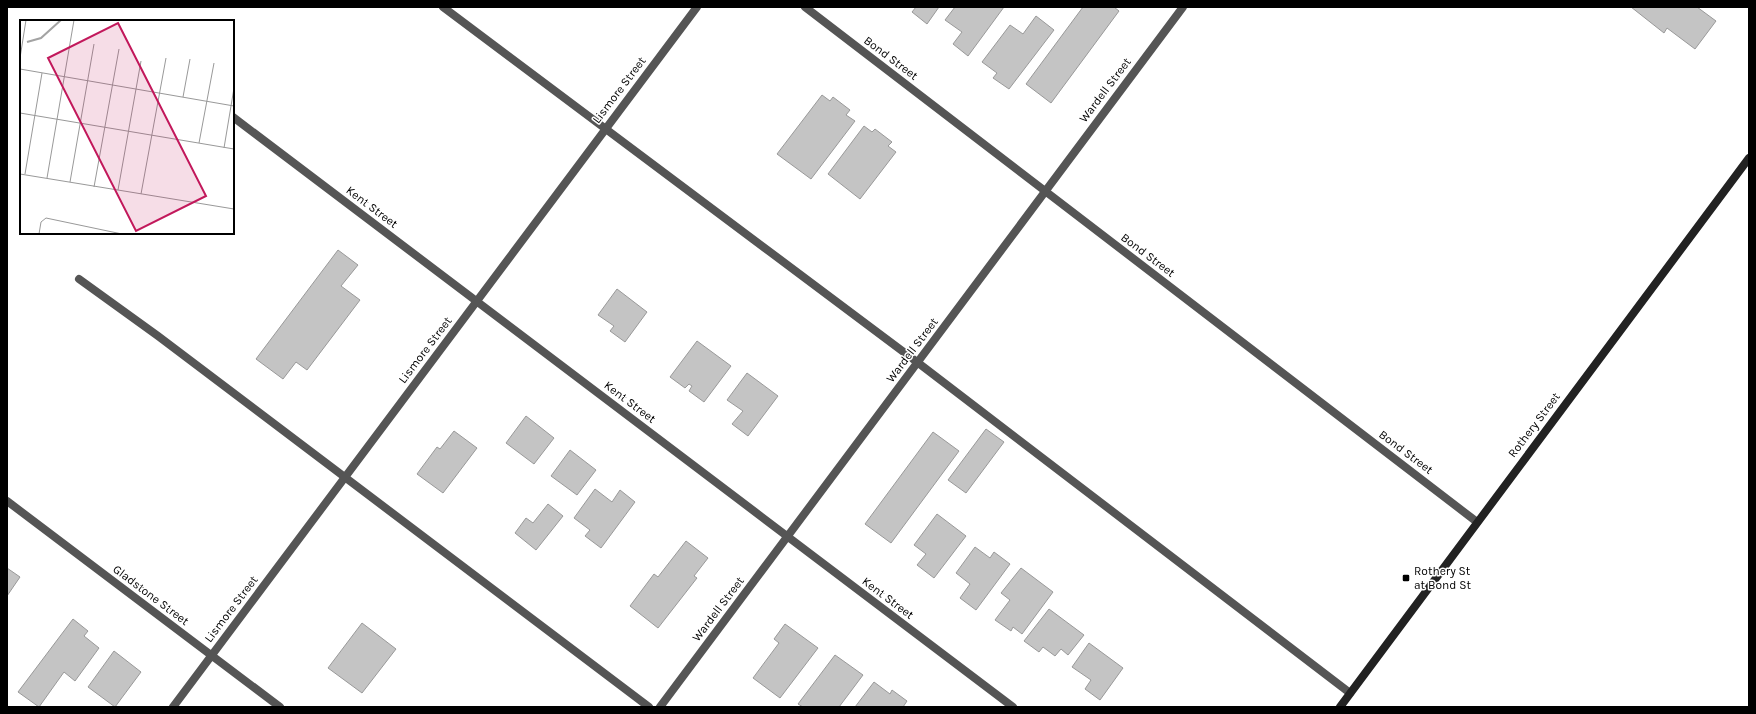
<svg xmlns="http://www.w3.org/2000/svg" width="1756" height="714" font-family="Karla,sans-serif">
	<rect width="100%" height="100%" fill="#fff"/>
	<path fill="#c4c4c4" stroke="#999" d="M916,7H939L927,24L912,12Z
		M955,7H1004L968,56L953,44L962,32L945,20Z
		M1083,7H1114L1119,11L1051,103L1026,84Z
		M1631,7H1697L1716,21L1695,49L1667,28L1664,33Z
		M1036,16L1054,30L1009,89L993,78L997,73L982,62L1010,25L1023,34Z
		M822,95L830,101L833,97L850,110L846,115L855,121L811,179L777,154Z
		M864,126L872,132L875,129L892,142L888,146L896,152L860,199L828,174Z
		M338,250L358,265L341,286L360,300L307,370L296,362L283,379L256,359Z
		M617,289L647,312L625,342L610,331L614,326L598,315Z
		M697,341L731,366L704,402L689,391L692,386L689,384L685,388L670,377Z
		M747,373L778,396L748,436L732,424L743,411L727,400Z
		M526,416L554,438L534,464L506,443Z
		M986,429L1004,442L966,493L948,480Z
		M454,431L477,448L443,493L417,474L437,447L440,449Z
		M933,432L959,451L891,543L865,524Z
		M570,450L596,470L577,495L551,476Z
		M595,489L612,502L620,490L635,502L601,548L585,536L590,530L574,518Z
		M548,504L563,516L536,550L515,533L526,518L533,523Z
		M937,514L966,536L934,578L917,565L926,554L914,545Z
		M686,541L708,558L694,576L697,578L658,628L630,606L654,574L658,577Z
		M975,547L990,558L994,552L1010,564L976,610L960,598L970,584L956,573Z
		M7,568L20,577L7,596Z
		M1021,568L1053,592L1022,634L1013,627L1011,631L995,620L1010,600L1001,593Z
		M1049,609L1084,635L1068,655L1061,649L1055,656L1043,647L1039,652L1024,641Z
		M73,619L88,631L84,636L99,648L75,681L64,672L39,707L18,692Z
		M362,623L396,649L362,693L328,668Z
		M785,624L818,648L780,698L753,678L779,643L774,639Z
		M1089,643L1123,668L1100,700L1085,689L1091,680L1072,667Z
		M114,651L141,672L115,707L88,687Z
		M835,655L863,675L839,707H803L798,704Z
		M874,682L890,694L892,690L907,701L903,707H855Z"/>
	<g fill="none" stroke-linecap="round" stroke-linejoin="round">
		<path stroke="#555" stroke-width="8" d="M443,7L917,362L1350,693
			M79,279L158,336L649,707"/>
		<path stroke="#555" stroke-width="8" d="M805,7L1477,522
			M233,117L1013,707
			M7,501L280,707
			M173,707L697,7
			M660,707L1183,7"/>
		<path stroke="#222" stroke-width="8" d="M1340,707L1749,158"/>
	</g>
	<rect fill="#000" stroke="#fff" stroke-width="1.5" x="1402" y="574" width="8" height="8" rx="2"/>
	<g text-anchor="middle" stroke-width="3" stroke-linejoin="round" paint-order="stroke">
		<g font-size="12" fill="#000" stroke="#fff">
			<text transform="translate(891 58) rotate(37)" y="4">Bond Street</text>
			<text transform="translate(619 90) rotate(-53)" y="4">Lismore Street</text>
			<text transform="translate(1105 90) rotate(-53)" y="4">Wardell Street</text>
			<text transform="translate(372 207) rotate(37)" y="4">Kent Street</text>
			<text transform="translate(1148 255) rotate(37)" y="4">Bond Street</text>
			<text transform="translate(425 350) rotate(-53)" y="4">Lismore Street</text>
			<text transform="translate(912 350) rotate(-53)" y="4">Wardell Street</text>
			<text transform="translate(630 402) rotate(37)" y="4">Kent Street</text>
			<text transform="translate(1534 425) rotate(-53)" y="4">Rothery Street</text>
			<text transform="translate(1406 452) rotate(37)" y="4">Bond Street</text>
			<text transform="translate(151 595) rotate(37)" y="4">Gladstone Street</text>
			<text transform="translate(888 598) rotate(37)" y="4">Kent Street</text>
			<text transform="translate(231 609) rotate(-53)" y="4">Lismore Street</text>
			<text transform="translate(718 609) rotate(-53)" y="4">Wardell Street</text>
		</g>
		<g font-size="12" fill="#000" stroke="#fff" text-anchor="start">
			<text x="1414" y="575">Rothery St<tspan x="1414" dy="14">at Bond St</tspan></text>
		</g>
	</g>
	<g transform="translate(20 20)">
		<rect width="214" height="214" fill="#fff"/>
		<path fill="none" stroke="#a3a3a3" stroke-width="2" d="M7,22L21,18L41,0"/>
		<path fill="none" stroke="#999" stroke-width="1" d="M0,38L6,0M0,49L214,86M163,77L170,39M0,93L214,129M179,123L194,43M204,128L214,68M0,154L214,189M5,154L22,53M27,158L54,0M50,162L74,24M74,167L99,29M98,170L121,41M121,174L146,38M19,214L21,202L26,198L102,214"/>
		<path fill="#c2185b" fill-opacity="0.15" stroke="#c2185b" stroke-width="2" d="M98,3L186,176L116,211L28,38Z"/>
		<rect width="214" height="214" fill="none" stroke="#000" stroke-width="2"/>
	</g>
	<rect width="1756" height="714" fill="none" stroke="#000000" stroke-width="16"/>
</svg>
